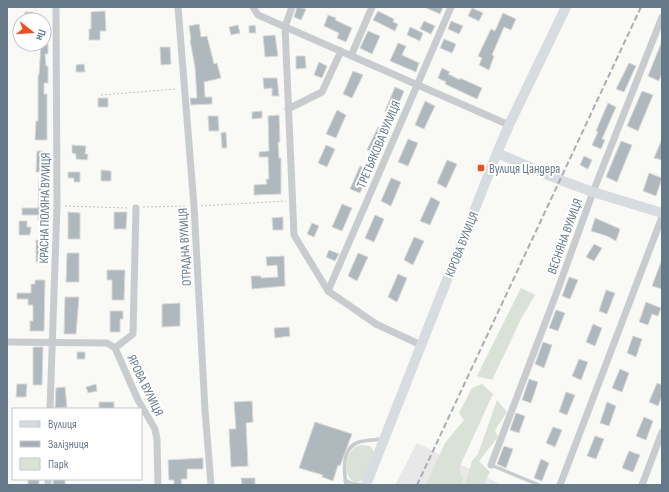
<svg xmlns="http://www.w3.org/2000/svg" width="669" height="492" font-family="'Sofia Sans Condensed',sans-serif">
	<rect width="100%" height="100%" fill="#f9f9f6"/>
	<path fill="#e7e8e7" d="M417,443L502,485H395Z"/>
	<path fill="#dae1d6" d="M521,288L535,295L522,317L492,380L477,376Z
		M482,384L493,394L459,468L463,480L461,485H426L445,443L464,420L459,413L472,388Z
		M497,400L507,412L495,430L498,437L479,461L490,472L483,485H465L472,461L478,454Z
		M361,445L370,446L374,452L363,480L356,483C343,478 344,455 355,447C356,447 360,445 361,445Z"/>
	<path fill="#afb8bd" stroke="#dadad8" d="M297,7L306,9L301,20L294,17Z
		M424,7H443L440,14Z
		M472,8L483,13L479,21L468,16Z
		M105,11L106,31H100V40H89V29H91V12Z
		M378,11L394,19L393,22L398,24L395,31L373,20Z
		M25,12H33V20H25Z
		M503,13L516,19L511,30L504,27L492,55L494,56L489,70L479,65L482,58L478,56L491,29L495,31Z
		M328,15L336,18L335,20L352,28L346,42L337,38L339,33L324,26Z
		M424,21L435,26L431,34L420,29Z
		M451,21L463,26L459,34L448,29Z
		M199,24L201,37L207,36L214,64L217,63L221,78L204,82L205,97H212V104L191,105L190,98H197L195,67L190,40L191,39L189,26Z
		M238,25L240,33L231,35L229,27Z
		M255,25L256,33H249V26Z
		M410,27L423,33L420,41L407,35Z
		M368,31L380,36L372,54L360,48Z
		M275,35L278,56L265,57L263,36Z
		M444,39L456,44L452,53L440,48Z
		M662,41V73L659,81L648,76Z
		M398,43L406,46L402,55L419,63L416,72L390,61Z
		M41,44H48V54H45L46,66H48V83H44V94H47V140H35L36,121H38V75H39Z
		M160,47H170L171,64L161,65Z
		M296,56H305L306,68L296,69Z
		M319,62L327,66L322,78L314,75Z
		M629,63L636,66L624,92L616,89Z
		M84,64L85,72H76V65Z
		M442,68L450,72L448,74L460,80V78L482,88L477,99L445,84L446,82L438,78Z
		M353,71L363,75L352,98L343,94Z
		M263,78H277L279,96H272V88L264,89Z
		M395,87L404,91L394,115L385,111Z
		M642,91L653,95L638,131L627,126Z
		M98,98H108V107H98Z
		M425,101L435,106L424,129L415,125Z
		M608,103L616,107L602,139L605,140L601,149L592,145L598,132L596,131Z
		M337,110L346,115L336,138L326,134Z
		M262,111V118L252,119V112Z
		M279,115L280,142H278L279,158H281V194L254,195V185L267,184L266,179H269L268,157H259V152L269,151L268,116Z
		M208,116H218L219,131H209Z
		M378,127L387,131L377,154L367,150Z
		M226,132L227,148H222L221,133Z
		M408,139L418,143L408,166L398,162Z
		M662,139V160L654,158Z
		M621,141L632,145L617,182L606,177Z
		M72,145L86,146L85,154H88L87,160L76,159V154L72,153Z
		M326,145L335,149L327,167L318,163Z
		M37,151H43V153H47V169H43V172H36Z
		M584,156L592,160L588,169L580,165Z
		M447,160L457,164L446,188L437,183Z
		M360,166L370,170L360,193L350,189Z
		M101,170L111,171V181H101Z
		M68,172H80V182H74V178H68Z
		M649,173L662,178L656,196L643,191Z
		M391,178L401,182L391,206L381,201Z
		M39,180H45V182H48V199H46L45,210H49V220H38V215H22V208H38Z
		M431,197L440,202L430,225L420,221Z
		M342,204L352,208L342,231L332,227Z
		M68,212L80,213V239H68Z
		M114,212H127L126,229H114Z
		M375,215L384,219L374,242L365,238Z
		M283,217V230H273L272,218Z
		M595,218L620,229L616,241L607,236L591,231Z
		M19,221H27V227H31L30,235H19Z
		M312,223L319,226L314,237L307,234Z
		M414,237L424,241L413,265L404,260Z
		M36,240H46V262H36Z
		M594,244L602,248L594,261L586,257Z
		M329,250L339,254L335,261L326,257Z
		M67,253H79V282H66Z
		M358,253L368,257L357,281L348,276Z
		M284,256L285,286L252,289L251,276H261V278L278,277L277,265L267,266L266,257Z
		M661,262H662V289L652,286Z
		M107,270H125L124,300H112V280H107Z
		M398,274L407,278L397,302L388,297Z
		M569,277L578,280L570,299L562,296Z
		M35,280H45L44,331H30V321H33V305H28V299H17V293H31V284H35Z
		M606,290L615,293L607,314L599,311Z
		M65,297H79L76,334H64Z
		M646,302L661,308L658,316L652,314L648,325L639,322Z
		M180,303V326L162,327V304Z
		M556,310L565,313L558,331L549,328Z
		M110,311H123V319H120V332H110Z
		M593,324L602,328L595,346L586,342Z
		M289,327L290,336L275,338L274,328Z
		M633,336L642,339L636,357L627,353Z
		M543,342L552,345L544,368L535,364Z
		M33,347H43L42,385H33Z
		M77,352H85V359H77Z
		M579,359L588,362L581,380L572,376Z
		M620,369L629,373L622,392L612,388Z
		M529,379L538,382L531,403L522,400Z
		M657,383L662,385V396L658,406L649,402Z
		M17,384H27L26,397H16Z
		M96,384L97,391L88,393L86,387Z
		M65,387L67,407L55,408L56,388Z
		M566,392L575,395L567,415L559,412Z
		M252,401L253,422L246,423L248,466L231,467L229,429H236L234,402Z
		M99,402H114V409H99Z
		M607,402L616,406L609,426L600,423Z
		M516,413L525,416L519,433L510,430Z
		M644,417L653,421L646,440L636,436Z
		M315,422L352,434L340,466L338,465L333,481L322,477L323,475L299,468Z
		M553,427L562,430L555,447L546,443Z
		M595,436L604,439L596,459L587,456Z
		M504,446L513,449L506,468L497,464Z
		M629,451L640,455L633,472L622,468Z
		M203,458V469H187V479H181L182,485H174V480H169L168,460Z
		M541,459L549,463L542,481L534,478Z
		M241,478H255V485H242Z
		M28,479H39V485H28Z
		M53,479H65V485H53Z"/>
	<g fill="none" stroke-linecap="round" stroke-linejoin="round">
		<path stroke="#bfc2c4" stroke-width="1" stroke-dasharray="2 2" stroke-linecap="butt" d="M101,95L176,89
			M65,206L128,208
			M201,206L286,201
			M143,207L186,206"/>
		<path stroke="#c8cccf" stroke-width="3.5" d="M491,465L539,485
			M345,480L353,484L365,485
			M346,485C344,471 341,448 359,442C366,440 374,440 382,439"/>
		<path stroke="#c8cccf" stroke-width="7" d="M178,7L194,206L205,410L211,485
			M253,7L258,15L509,125
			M292,7L285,27L294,235L328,291L376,324L421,345
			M351,56L372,7
			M288,109L322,92L341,51
			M136,208L133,334L115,348L138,400L155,429L157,440L158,485
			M328,291L451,7
			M7,342L107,343L115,348
			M50,409L57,206L56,7
			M491,465L558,289L593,192L662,17
			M48,485V479
			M560,485L662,217
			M642,485L662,432"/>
		<path stroke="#d6dce0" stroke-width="10" d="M497,153L560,180L593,192L662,213
			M366,485L497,153L509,125L566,7"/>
		<path stroke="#a8aeb4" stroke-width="2" stroke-dasharray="6 3" stroke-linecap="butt" d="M417,485L641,7"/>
	</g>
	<rect fill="#f24f1d" stroke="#fff" stroke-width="1.5" x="477" y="164" width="8" height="8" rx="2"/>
	<g text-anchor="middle" stroke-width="4" stroke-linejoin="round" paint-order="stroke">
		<g font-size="13" fill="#657989" stroke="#fff">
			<text transform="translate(378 144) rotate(-67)" y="5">ТРЕТЬЯКОВА ВУЛИЦЯ</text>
			<text transform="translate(44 208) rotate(-89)" y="5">КРАСНА ПОЛЯНА ВУЛИЦЯ</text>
			<text transform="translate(564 236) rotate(-70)" y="5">ВЕСНЯНА ВУЛИЦЯ</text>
			<text transform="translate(461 244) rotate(-68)" y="5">КІРОВА ВУЛИЦЯ</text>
			<text transform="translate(184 247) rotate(-93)" y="5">ОТРАДНА ВУЛИЦЯ</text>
			<text transform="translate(146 385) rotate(64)" y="5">ЯРОВА ВУЛИЦЯ</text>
		</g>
		<g font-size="13" fill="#657989" stroke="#fff" text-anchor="start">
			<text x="489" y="173">Вулиця Цандера</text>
		</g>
	</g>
	<rect width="669" height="492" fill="none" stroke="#657989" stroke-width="16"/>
	<rect x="12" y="408" width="130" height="72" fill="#ffffff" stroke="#c1c9d0"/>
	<rect x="20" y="421" width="20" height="6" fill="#d6dce0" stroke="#c1c9d0"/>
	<text x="48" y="428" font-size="12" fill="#657989">Вулиця</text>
	<rect x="20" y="441" width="20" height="6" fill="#a8aeb4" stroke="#c1c9d0"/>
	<text x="48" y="448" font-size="12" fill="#657989">Залізниця</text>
	<rect x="20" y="458" width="20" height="12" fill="#dae1d6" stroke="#c1c9d0"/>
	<text x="48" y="468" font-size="12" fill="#657989">Парк</text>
	<g transform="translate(32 32) rotate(107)"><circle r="19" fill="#ffffff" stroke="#c1c9d0"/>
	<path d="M0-3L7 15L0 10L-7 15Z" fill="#f24f1d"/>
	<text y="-6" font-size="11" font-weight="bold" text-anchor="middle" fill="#657989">Пн</text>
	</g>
</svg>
